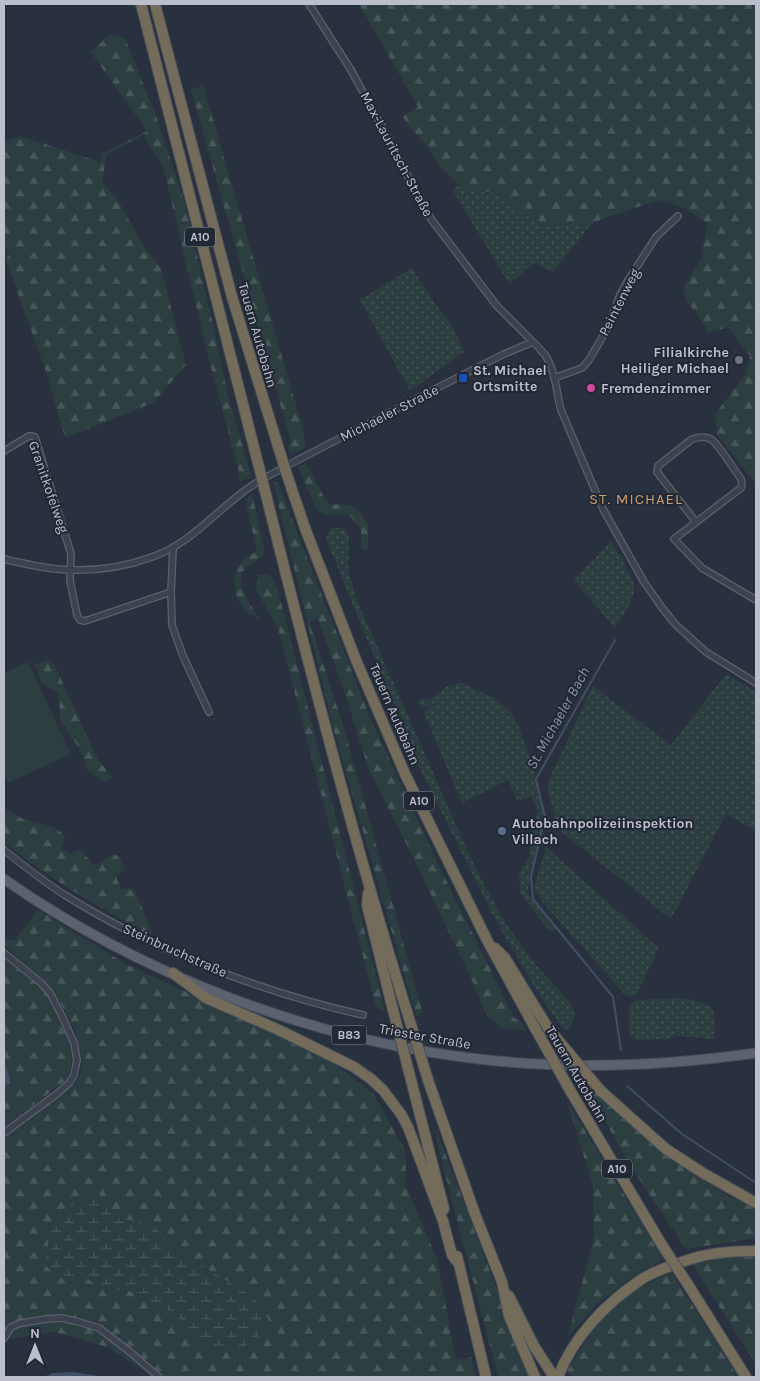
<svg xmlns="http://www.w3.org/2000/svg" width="760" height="1381" font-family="Karla,sans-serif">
	<defs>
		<pattern id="grass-dots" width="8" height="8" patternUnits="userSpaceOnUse" patternTransform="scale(1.25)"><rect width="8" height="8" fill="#2c3e40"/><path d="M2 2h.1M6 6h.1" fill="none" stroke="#48585a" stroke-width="1.8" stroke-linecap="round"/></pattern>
		<pattern id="forest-firs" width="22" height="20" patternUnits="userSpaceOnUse" patternTransform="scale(1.25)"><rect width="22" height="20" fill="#2c3e40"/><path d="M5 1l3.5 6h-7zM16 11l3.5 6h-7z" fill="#48585a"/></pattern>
		<pattern id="wetland-marsh" width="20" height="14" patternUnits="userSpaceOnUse" patternTransform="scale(1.25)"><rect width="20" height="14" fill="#2c3e40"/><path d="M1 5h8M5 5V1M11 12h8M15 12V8" fill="none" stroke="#48585a"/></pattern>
	</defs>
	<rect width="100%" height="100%" fill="#29313e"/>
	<path fill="url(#grass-dots)" d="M459,185L470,191L492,192L543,226L593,222L553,272L533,263L509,284L452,189Z
		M412,268L431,298L453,327L464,352L410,391L360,300Z
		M331,528H344L349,537L348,569L357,600L472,861L503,920L535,964L571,1004L575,1014L570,1028L565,1031L543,1001L493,916L403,734V726L326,539Z
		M611,541C617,553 637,580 634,592C631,605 622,617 615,628L574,580Z
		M726,674L756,692V831L726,814L671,919L553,825L554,812L548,792V781L593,686L671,745Z
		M460,682L494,698L510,711L517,722L531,760L545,817L527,892L560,930L550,931L531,908L520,892L519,874L529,858L531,834L536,825L537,807L531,796L518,801L508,780L462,803L423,711L435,704L421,708L417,700L420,698L431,699L448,686L455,685Z
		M546,847L659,948L636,996H626L544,904L534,888Z
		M679,998L694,1000L712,1007L715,1019L714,1039L677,1036L666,1039L636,1040L629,1035V1007L636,1000Z"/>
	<path fill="url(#forest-firs)" d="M359,4H756V484L717,435L715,414L745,375L750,356L728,328L708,332L696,312L687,303L683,288L701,260L707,223L687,209L659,200L593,222L543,226L492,192L470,191L459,185L439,166L427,146L407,125L403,116L418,107Z
		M111,34L125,38L157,119L184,200L215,333L227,392L252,478L244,479L241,482L238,477L239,472L208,356L163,166L143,135L107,154L102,182L117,199L143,245L161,269L186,365L153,403L65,438L47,375L6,260L10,252L4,247V141L21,136L100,162L102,153L147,131L90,51L96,47Z
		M203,85L303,429L306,447L291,454L288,448L291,442L191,90Z
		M306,463L325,499L330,504L350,505L359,511L368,524V549L361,550V530L349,515H325L316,509L298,467Z
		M277,481L369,715L440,868L514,1017L522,1023L526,1031L502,1028L486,1014L470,976L408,847L369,770L345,693L318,619L310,622L345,732L421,1007V1015L416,1016L333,727L273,482Z
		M252,494L265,552C259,562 255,560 247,567C231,581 252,607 260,620L244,610L236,596L234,576L244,559L257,551L245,500Z
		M269,574L278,590L385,1011L376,1007L278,628L256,590L258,575Z
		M50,659L57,670L98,760L112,777L106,783L87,770L82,752L60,721L59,693L42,684L35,664Z
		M4,808L21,818L56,828L65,836L62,849L69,854L80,849L95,866L113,854L118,856L125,869L116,877L121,889L134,888L152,932L148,935L76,893L25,859L4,842Z
		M38,910L128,965L324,1056L373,1093L406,1151L405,1184L437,1259L456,1360L471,1357L476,1377H153L110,1348L55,1332L15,1338L4,1341V1138L72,1086L80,1074L82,1061L75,1030L60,1002L49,987L22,963L4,944V939L15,940Z
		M4,958C17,968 33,976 44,989C48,994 50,1001 54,1006C65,1028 80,1057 66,1080L4,1128V1091L8,1072L4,1063Z
		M583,1081L662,1153L726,1195L756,1209V1238L686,1249L629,1164Z
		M567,1101L663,1259L632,1277L597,1304L567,1338L583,1280L594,1236L593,1186Z
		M436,1129L530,1377H498L437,1143Z
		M730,1257H756V1364L692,1264Z
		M671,1272L738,1377H571L567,1371L594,1327L634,1291Z"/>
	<path fill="url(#wetland-marsh)" d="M100,1195L112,1209L119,1218L154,1225L183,1264H200L254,1297L269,1320L254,1343L225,1350L209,1348L174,1313L129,1291L101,1287L81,1275L77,1279L58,1278L45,1265L48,1250V1226C65,1209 75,1198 100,1195Z"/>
	<path fill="#2c3e40" d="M28,662L71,754L8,783L4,774V673Z"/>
	<path fill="#414e65" d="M4,1063L8,1072L10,1080L5,1086L4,1091Z
		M73,1372L93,1375L98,1377H46L52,1373Z"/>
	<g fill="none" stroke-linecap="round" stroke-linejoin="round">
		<path stroke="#414e65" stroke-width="2" d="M615,640L536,779L545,817L531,877L533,899L613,997L621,1050
			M627,1086L682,1134L756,1183"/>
		<g stroke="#5b616c" stroke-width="8">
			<path id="street" d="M309,4L351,70L387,136L422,204L431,219L497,306L533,342
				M554,378L582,368L589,360L607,329L620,295L627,282L656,237L678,216
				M4,451L29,436H32L35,437L71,554L70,580L77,615L80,620L85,621L171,592
				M696,522L657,472L658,466L692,439C699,437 706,436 712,440C719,445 735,471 741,479L742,484L741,488L674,539L702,568L756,600
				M173,549L171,592L172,625L183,656L209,712
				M4,559C21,563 38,567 56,569C88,572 122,568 152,557C195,542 219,506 256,483C292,462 329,444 366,425C412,401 458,377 504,354L533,342C537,346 541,350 545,355C556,371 556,392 561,410L603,509L644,582L663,609L676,625L706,652L756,683
				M4,850C24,866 45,883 68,897C157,952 261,992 363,1015
				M4,953L41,983L50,993L63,1018L74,1043L77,1060L74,1075L69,1083L58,1093L4,1133
				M4,1338L11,1327L21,1323L47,1319L62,1318L75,1321L99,1328L130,1352L159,1377"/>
		</g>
		<g stroke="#474c58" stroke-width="11">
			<path id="primary" d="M4,879C141,975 312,1040 479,1059C571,1070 664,1066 756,1053"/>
		</g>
		<g stroke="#484e59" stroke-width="12">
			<path id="highway" d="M141,4L260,471
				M155,4L232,297L282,459
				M286,472L305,528L356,660L405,774L487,940L535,1028
				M264,487C308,663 353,839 407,1012
				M368,893L367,905L393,1010
				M495,948L505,958L548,1028
				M173,973L206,998L279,1030L354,1067L371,1079L383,1090L401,1114L408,1127L443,1221L452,1255L458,1263
				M410,1076L444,1209
				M428,1080L475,1214L502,1282L509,1316L535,1377
				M601,1091L666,1149L703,1173L756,1203
				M571,1092L662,1245
				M457,1256L486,1377
				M687,1283L746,1377
				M509,1296L534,1346L554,1377
				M558,1377C573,1337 606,1303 642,1279C656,1270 675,1264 691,1259C712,1252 735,1251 756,1251"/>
		</g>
		<use href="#street" stroke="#3d434e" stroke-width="5.5"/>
		<use href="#primary" stroke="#5b626e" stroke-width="9"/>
		<use href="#highway" stroke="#736c5b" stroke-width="10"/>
		<g stroke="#484e59" stroke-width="12" stroke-linecap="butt">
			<path id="highway-bridge" d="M282,459L286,472
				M260,471L264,487
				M393,1010L410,1076
				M407,1012L428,1080
				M535,1028L571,1092
				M548,1028L601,1091
				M662,1245L687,1283"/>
		</g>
		<use href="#highway-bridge" stroke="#736c5b" stroke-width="10"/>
	</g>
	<circle fill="#6b7280" stroke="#222834" stroke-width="2" cx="739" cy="360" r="5"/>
	<rect fill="#1a4fb4" stroke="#222834" stroke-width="2" x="458" y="373" width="10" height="10" rx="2.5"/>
	<circle fill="#d1479c" stroke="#222834" stroke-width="2" cx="591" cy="388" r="5"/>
	<circle fill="#5c6f8a" stroke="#222834" stroke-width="2" cx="502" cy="831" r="5"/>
	<g text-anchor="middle" stroke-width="4" stroke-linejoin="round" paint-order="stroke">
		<g fill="#222834" stroke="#8c929c" stroke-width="1">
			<rect x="185" y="227.5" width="30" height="19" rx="4"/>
			<rect x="404" y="791.5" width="30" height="19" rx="4"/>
			<rect x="331.5" y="1025.5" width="35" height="19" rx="4"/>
			<rect x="602" y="1159.5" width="30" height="19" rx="4"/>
		</g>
		<g font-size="12" font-weight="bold" fill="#babfc9">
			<text x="200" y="241">A10</text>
			<text x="419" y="805">A10</text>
			<text x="349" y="1039">B83</text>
			<text x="617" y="1173">A10</text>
		</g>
		<g font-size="14" fill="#babfc9" stroke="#222834">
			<text transform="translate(397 154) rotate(62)" y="5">Max-Lauritsch-Straße</text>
			<text transform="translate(619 302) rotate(-63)" y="5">Peintenweg</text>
			<text transform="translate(258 335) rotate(74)" y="5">Tauern Autobahn</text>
			<text transform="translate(389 413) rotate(-27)" y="5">Michaeler Straße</text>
			<text transform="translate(49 487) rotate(71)" y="5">Granitkofelweg</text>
			<text transform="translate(395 714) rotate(67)" y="5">Tauern Autobahn</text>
			<text transform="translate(175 950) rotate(24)" y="5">Steinbruchstraße</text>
			<text transform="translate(425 1036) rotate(10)" y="5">Triester Straße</text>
			<text transform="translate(577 1074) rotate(60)" y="5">Tauern Autobahn</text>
		</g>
		<g font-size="14" font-weight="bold" fill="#babfc9" stroke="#222834" text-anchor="start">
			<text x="729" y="357" text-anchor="end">Filialkirche<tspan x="729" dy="16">Heiliger Michael</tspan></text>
			<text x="473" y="375">St. Michael<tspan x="473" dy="16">Ortsmitte</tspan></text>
			<text x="601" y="393">Fremdenzimmer</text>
			<text x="512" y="828">Autobahnpolizeiinspektion<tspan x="512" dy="16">Villach</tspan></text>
		</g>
		<g font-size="15" letter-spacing="1" fill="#c99f75" stroke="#222834">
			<text x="636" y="504">ST. MICHAEL</text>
		</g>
		<g font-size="15" font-style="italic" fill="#8693ac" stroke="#222834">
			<text transform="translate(558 718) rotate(-61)" y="5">St. Michaeler Bach</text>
		</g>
	</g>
	<rect width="760" height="1381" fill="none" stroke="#babfc9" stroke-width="10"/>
	<g transform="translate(35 1346)" stroke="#222834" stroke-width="4" paint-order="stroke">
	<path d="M0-4L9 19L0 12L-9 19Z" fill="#babfc9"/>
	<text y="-8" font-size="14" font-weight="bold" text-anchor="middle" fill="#babfc9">N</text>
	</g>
</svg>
